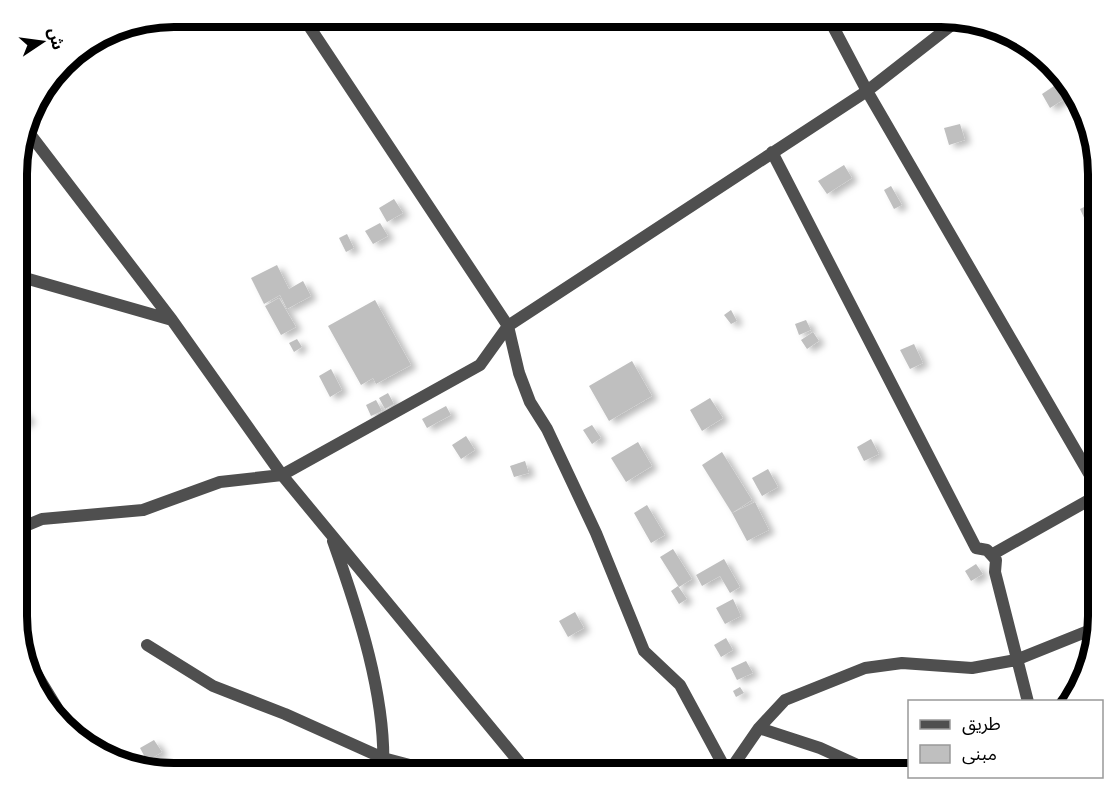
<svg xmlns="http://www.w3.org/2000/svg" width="1115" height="790" font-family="'Fira Sans','Noto Sans Arabic',sans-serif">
	<defs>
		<filter id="shadow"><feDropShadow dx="6" dy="3.5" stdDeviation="3" flood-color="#0004"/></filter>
	</defs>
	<rect width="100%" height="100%" fill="#fff"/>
	<path fill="#bfbfbf" filter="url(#shadow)" d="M1057,84L1066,98L1050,108L1042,94Z
		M960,124L965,140L949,145L944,128Z
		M844,165L852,178L827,194L818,181Z
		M891,186L902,205L894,209L884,190Z
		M394,199L403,213L387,222L379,208Z
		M1094,202L1098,215L1086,222L1080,209Z
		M380,223L388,236L373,244L365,231Z
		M347,234L354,248L346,252L339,238Z
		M277,265L289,289L303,281L311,296L287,309L280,295L264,304L251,278Z
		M279,298L296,327L281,335L265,306Z
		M375,300L411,365L376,384L373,378L361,385L328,326Z
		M731,310L737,321L731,324L724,315Z
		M806,320L811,330L799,335L795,324Z
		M813,332L819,341L807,349L801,340Z
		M297,339L302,347L294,352L289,343Z
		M914,344L923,363L910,369L900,350Z
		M632,361L652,396L609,421L589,386Z
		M331,369L342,390L330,397L319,376Z
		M388,393L394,404L385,409L379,398Z
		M710,398L723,418L702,431L690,410Z
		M376,400L382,411L371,416L366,405Z
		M446,406L451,415L427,428L422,419Z
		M20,408L30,419L22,426L18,422Z
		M592,425L601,438L592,444L583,430Z
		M466,436L475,450L461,459L452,445Z
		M871,439L879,454L864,461L857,447Z
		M638,442L652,466L626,482L611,458Z
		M722,452L752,500L732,513L702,465Z
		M525,461L529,473L514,477L510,466Z
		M768,469L778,487L762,496L752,478Z
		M755,502L769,530L747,541L732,513Z
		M647,505L665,535L651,543L634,513Z
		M673,549L692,579L679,587L660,557Z
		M724,559L740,587L730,593L720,576L702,586L696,575Z
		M976,564L983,574L971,581L965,571Z
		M678,586L687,599L679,604L671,591Z
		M733,599L741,616L725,624L716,608Z
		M575,612L584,628L568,637L559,621Z
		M726,638L733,650L721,657L714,645Z
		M746,661L753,673L737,680L731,668Z
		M740,687L744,693L736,697L733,691Z
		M154,740L162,752L147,761L140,748Z"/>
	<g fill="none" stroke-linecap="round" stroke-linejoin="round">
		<path stroke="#4f4f4f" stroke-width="12" d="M828,17L867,91L1098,489
			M26,129L172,320L282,475L528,773
			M772,152L976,548L987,550L996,560L995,572L1028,702
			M18,276L172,320
			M18,529L42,519L143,510L220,482L282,475L480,365L508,326L303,17
			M333,541C358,611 387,698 383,773
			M993,554L1098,495
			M147,645L213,686L285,714L383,758L440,773
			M23,652L76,739
			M759,728L820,748L875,773
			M629,773L727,772L680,685L644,651L596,533L547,429L530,402L519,373L508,326L867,91L958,20
			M728,773L759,728L785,700L865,668L902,663L972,668L1016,660L1098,627"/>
	</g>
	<path d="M0 0H1115V790H0ZM174 27H941A147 147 0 0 1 1088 174V616A147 147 0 0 1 941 763H174A147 147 0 0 1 27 616V174A147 147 0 0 1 174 27Z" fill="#fff" fill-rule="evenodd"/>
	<path fill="none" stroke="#000" stroke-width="8" d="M174 27H941A147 147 0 0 1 1088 174V616A147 147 0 0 1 941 763H174A147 147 0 0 1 27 616V174A147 147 0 0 1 174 27Z"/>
	<rect x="908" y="700" width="195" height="78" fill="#ffffff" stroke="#999999" stroke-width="1.5"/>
	<rect x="920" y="720" width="30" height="9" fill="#4f4f4f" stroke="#999999" stroke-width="1.5"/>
	<text x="962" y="730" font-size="18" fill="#000000">طريق</text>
	<rect x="920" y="745" width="30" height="18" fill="#bfbfbf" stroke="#999999" stroke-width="1.5"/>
	<text x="962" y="760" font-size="18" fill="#000000">مبنى</text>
	<g transform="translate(42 42) rotate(77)" stroke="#ffffff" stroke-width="4.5" paint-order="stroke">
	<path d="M0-4.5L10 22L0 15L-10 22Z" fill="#000000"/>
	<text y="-9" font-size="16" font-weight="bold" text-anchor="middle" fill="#000000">ش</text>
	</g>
</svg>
